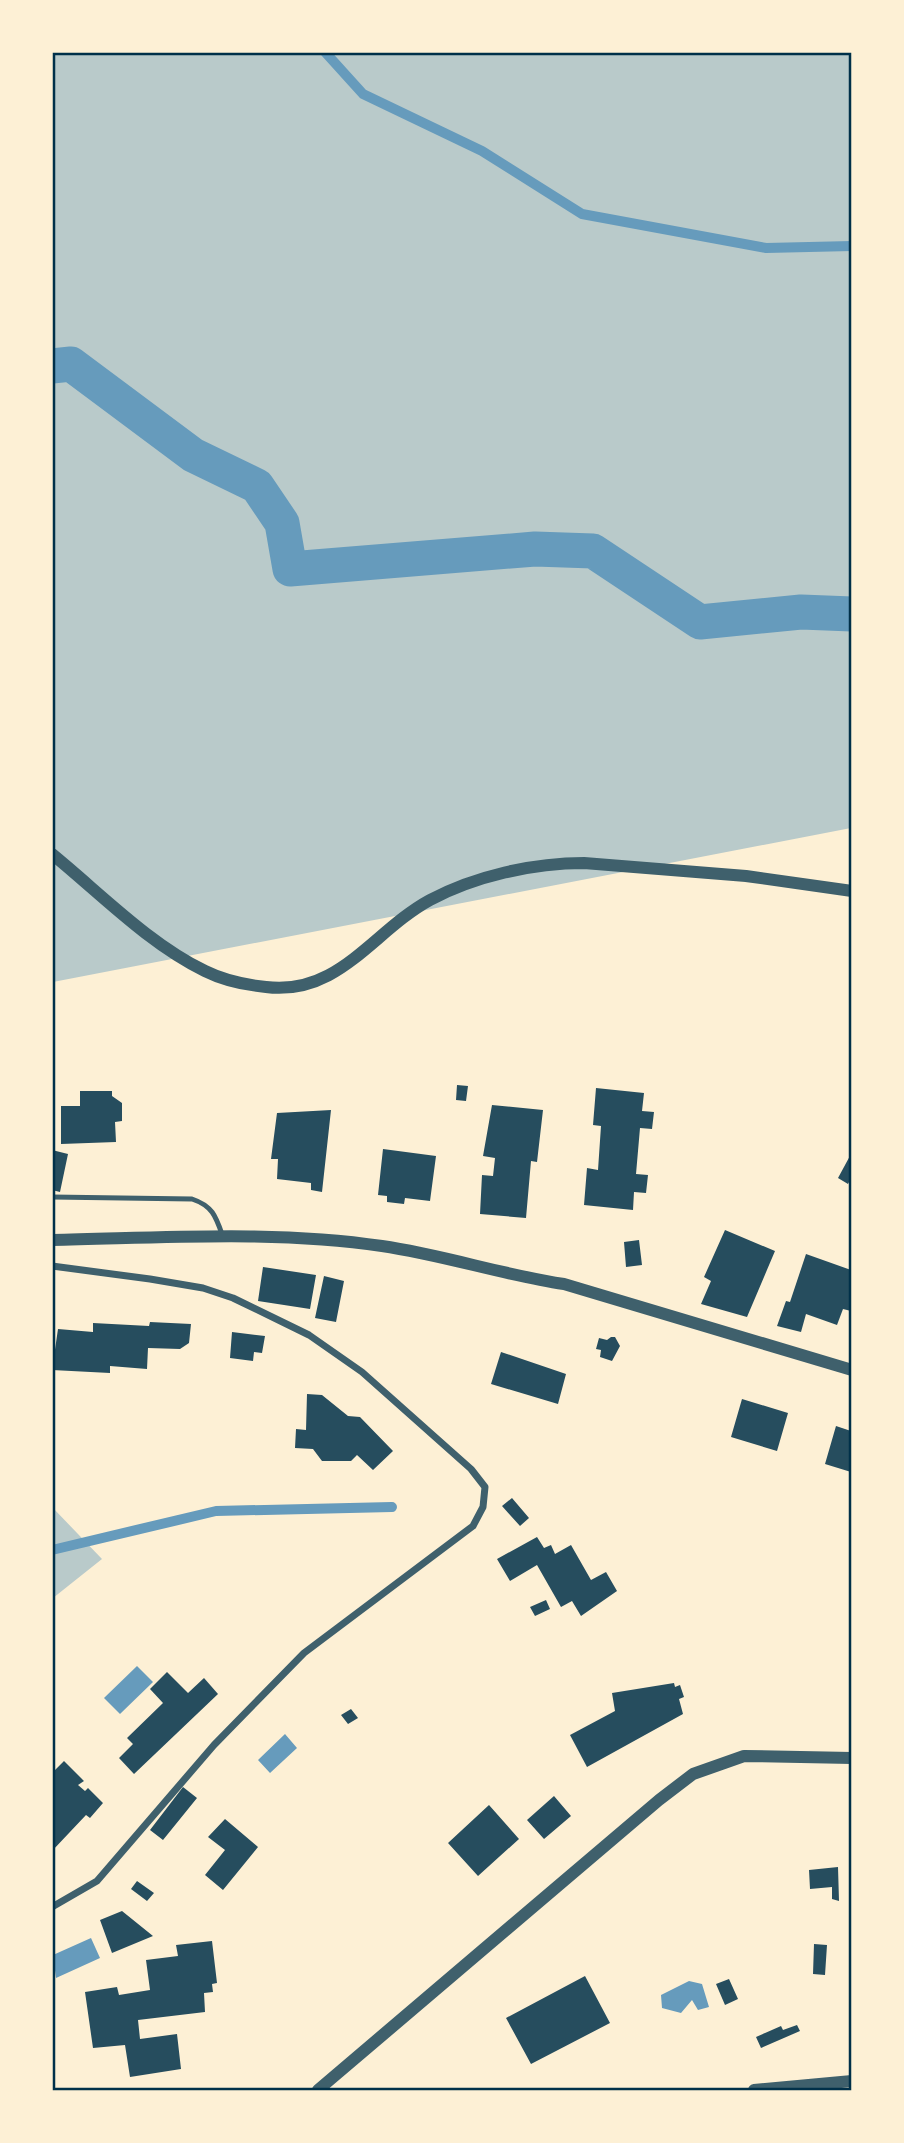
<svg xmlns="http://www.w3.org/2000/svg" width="904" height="2143" font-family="'Fira Sans',sans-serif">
	<rect width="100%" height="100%" fill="#fdf0d5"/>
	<path fill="#b9caca" d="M53,53H851V828L53,982Z
		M53,1508L102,1559L53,1598Z"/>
	<path fill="#669bbc" d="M137,1666L153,1682L120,1714L104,1698Z
		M285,1734L297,1748L270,1773L258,1760Z
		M91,1938L100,1958L56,1978L53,1955Z
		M689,1981L702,1984L709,2007L698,2010L692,2000L681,2013L662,2008L661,1995Z"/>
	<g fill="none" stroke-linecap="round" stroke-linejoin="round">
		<path stroke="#669bbc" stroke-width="10" d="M325,52L363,94L482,151L582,214L766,248L852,246
			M52,1550L216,1511L392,1507"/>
		<path stroke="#669bbc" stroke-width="35" d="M52,366L71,364L193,455L257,486L282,523L290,569L535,549L593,551L700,622L801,612L852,614"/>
	</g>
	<path fill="#264d5e" d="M457,1085L468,1086L466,1101L456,1100Z
		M596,1088L644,1093L642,1111L654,1112L652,1129L640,1128L636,1174L648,1175L646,1193L634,1192L633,1210L584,1205L587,1168L598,1170L601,1126L593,1125Z
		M80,1091H112V1096L122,1103V1121L115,1122L116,1142L61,1144V1106H80Z
		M492,1105L543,1110L537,1162L531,1161L526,1218L480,1214L482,1175L493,1176L495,1158L483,1156Z
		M331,1110L322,1192L311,1190V1183L277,1179L278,1159H271L277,1113Z
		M383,1149L436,1156L430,1201L405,1198L404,1204L387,1202V1196L378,1195Z
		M52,1150L68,1154L60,1192L52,1190Z
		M851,1154V1178L848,1184L838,1178Z
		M725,1230L775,1251L747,1317L701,1304L711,1281L704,1277Z
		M639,1240L642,1265L626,1267L624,1242Z
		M806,1254L851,1270V1311L843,1309L837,1325L806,1314L801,1332L777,1326L786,1301L790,1302Z
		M263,1267L316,1275L310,1309L258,1301Z
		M324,1276L344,1281L336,1322L315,1318Z
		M150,1322L191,1324L189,1343L180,1349L148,1348L147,1369L110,1366V1373L52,1370L58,1329L93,1332V1323L149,1326Z
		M232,1332L265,1336L262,1353L254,1352L253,1361L230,1358Z
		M611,1337H615L620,1346L612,1361L600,1357L601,1350L596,1349L599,1338L607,1340Z
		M501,1352L566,1374L558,1404L491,1384Z
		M307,1394L322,1395L348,1416L360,1417L393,1451L373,1470L357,1455L351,1461H322L313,1449L295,1448L296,1429L306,1430Z
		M742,1399L788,1413L777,1451L731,1437Z
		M836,1426L851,1431V1472L825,1464Z
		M512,1498L529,1518L520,1526L502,1506Z
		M537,1537L544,1548L551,1545L555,1554L571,1545L591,1580L606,1572L617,1591L581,1616L572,1601L561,1607L537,1565L510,1581L497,1559Z
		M546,1600L550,1609L535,1616L530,1607Z
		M167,1672L188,1693L204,1678L218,1694L134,1774L119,1758L133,1744L127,1738L163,1703L150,1689Z
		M674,1683L675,1687L680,1685L684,1697L679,1699L683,1714L587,1767L570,1735L615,1711L612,1693Z
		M351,1709L358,1718L348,1724L341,1715Z
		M64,1761L84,1781L78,1785L85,1791L88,1788L103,1803L90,1818L86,1815L52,1851V1773Z
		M183,1787L197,1798L163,1840L150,1830Z
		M554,1796L571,1816L544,1839L527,1820Z
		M489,1805L519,1839L478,1876L448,1843Z
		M225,1819L258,1847L223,1890L205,1875L225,1850L208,1837Z
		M838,1867L839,1901L832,1899V1887L810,1889L809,1870Z
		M137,1881L154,1893L147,1901L131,1889Z
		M122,1911L153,1936L112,1953L100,1920Z
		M212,1941L217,1983L212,1984L213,1992L204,1993L205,2012L138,2020L140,2039L177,2034L181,2069L130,2077L125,2045L93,2048L85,1992L117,1987L119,1995L150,1990L146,1960L178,1956L176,1945Z
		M814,1944L827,1945L825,1975L813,1974Z
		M585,1976L610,2023L531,2064L506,2018Z
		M729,1979L738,1999L725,2005L716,1984Z
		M797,2025L800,2031L761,2048L756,2037L781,2026L783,2030Z"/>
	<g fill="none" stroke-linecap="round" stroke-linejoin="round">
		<path stroke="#3f606c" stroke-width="5" d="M52,1197L192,1199C213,1206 216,1217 223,1237"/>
		<path stroke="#3f606c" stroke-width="7" d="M52,1266L150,1279L203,1288L233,1298L309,1335L362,1372L471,1469L485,1487L483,1507L473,1526L304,1653L214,1745L97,1881L52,1907"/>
		<path stroke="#3f606c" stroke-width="12" d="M52,854C101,894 148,943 205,971C223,980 246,985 266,987C339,996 373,931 430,900C475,876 533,863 584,863L746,876L852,891
			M52,1240C161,1238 274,1230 382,1246C444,1255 503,1275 564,1284L852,1370
			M318,2090L659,1800L693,1774L744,1756L852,1758
			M754,2090L852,2081"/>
	</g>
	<rect width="904" height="2143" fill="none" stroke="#fdf0d5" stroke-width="108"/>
	<rect x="54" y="54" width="796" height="2035" fill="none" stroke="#003049" stroke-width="2.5"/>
</svg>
